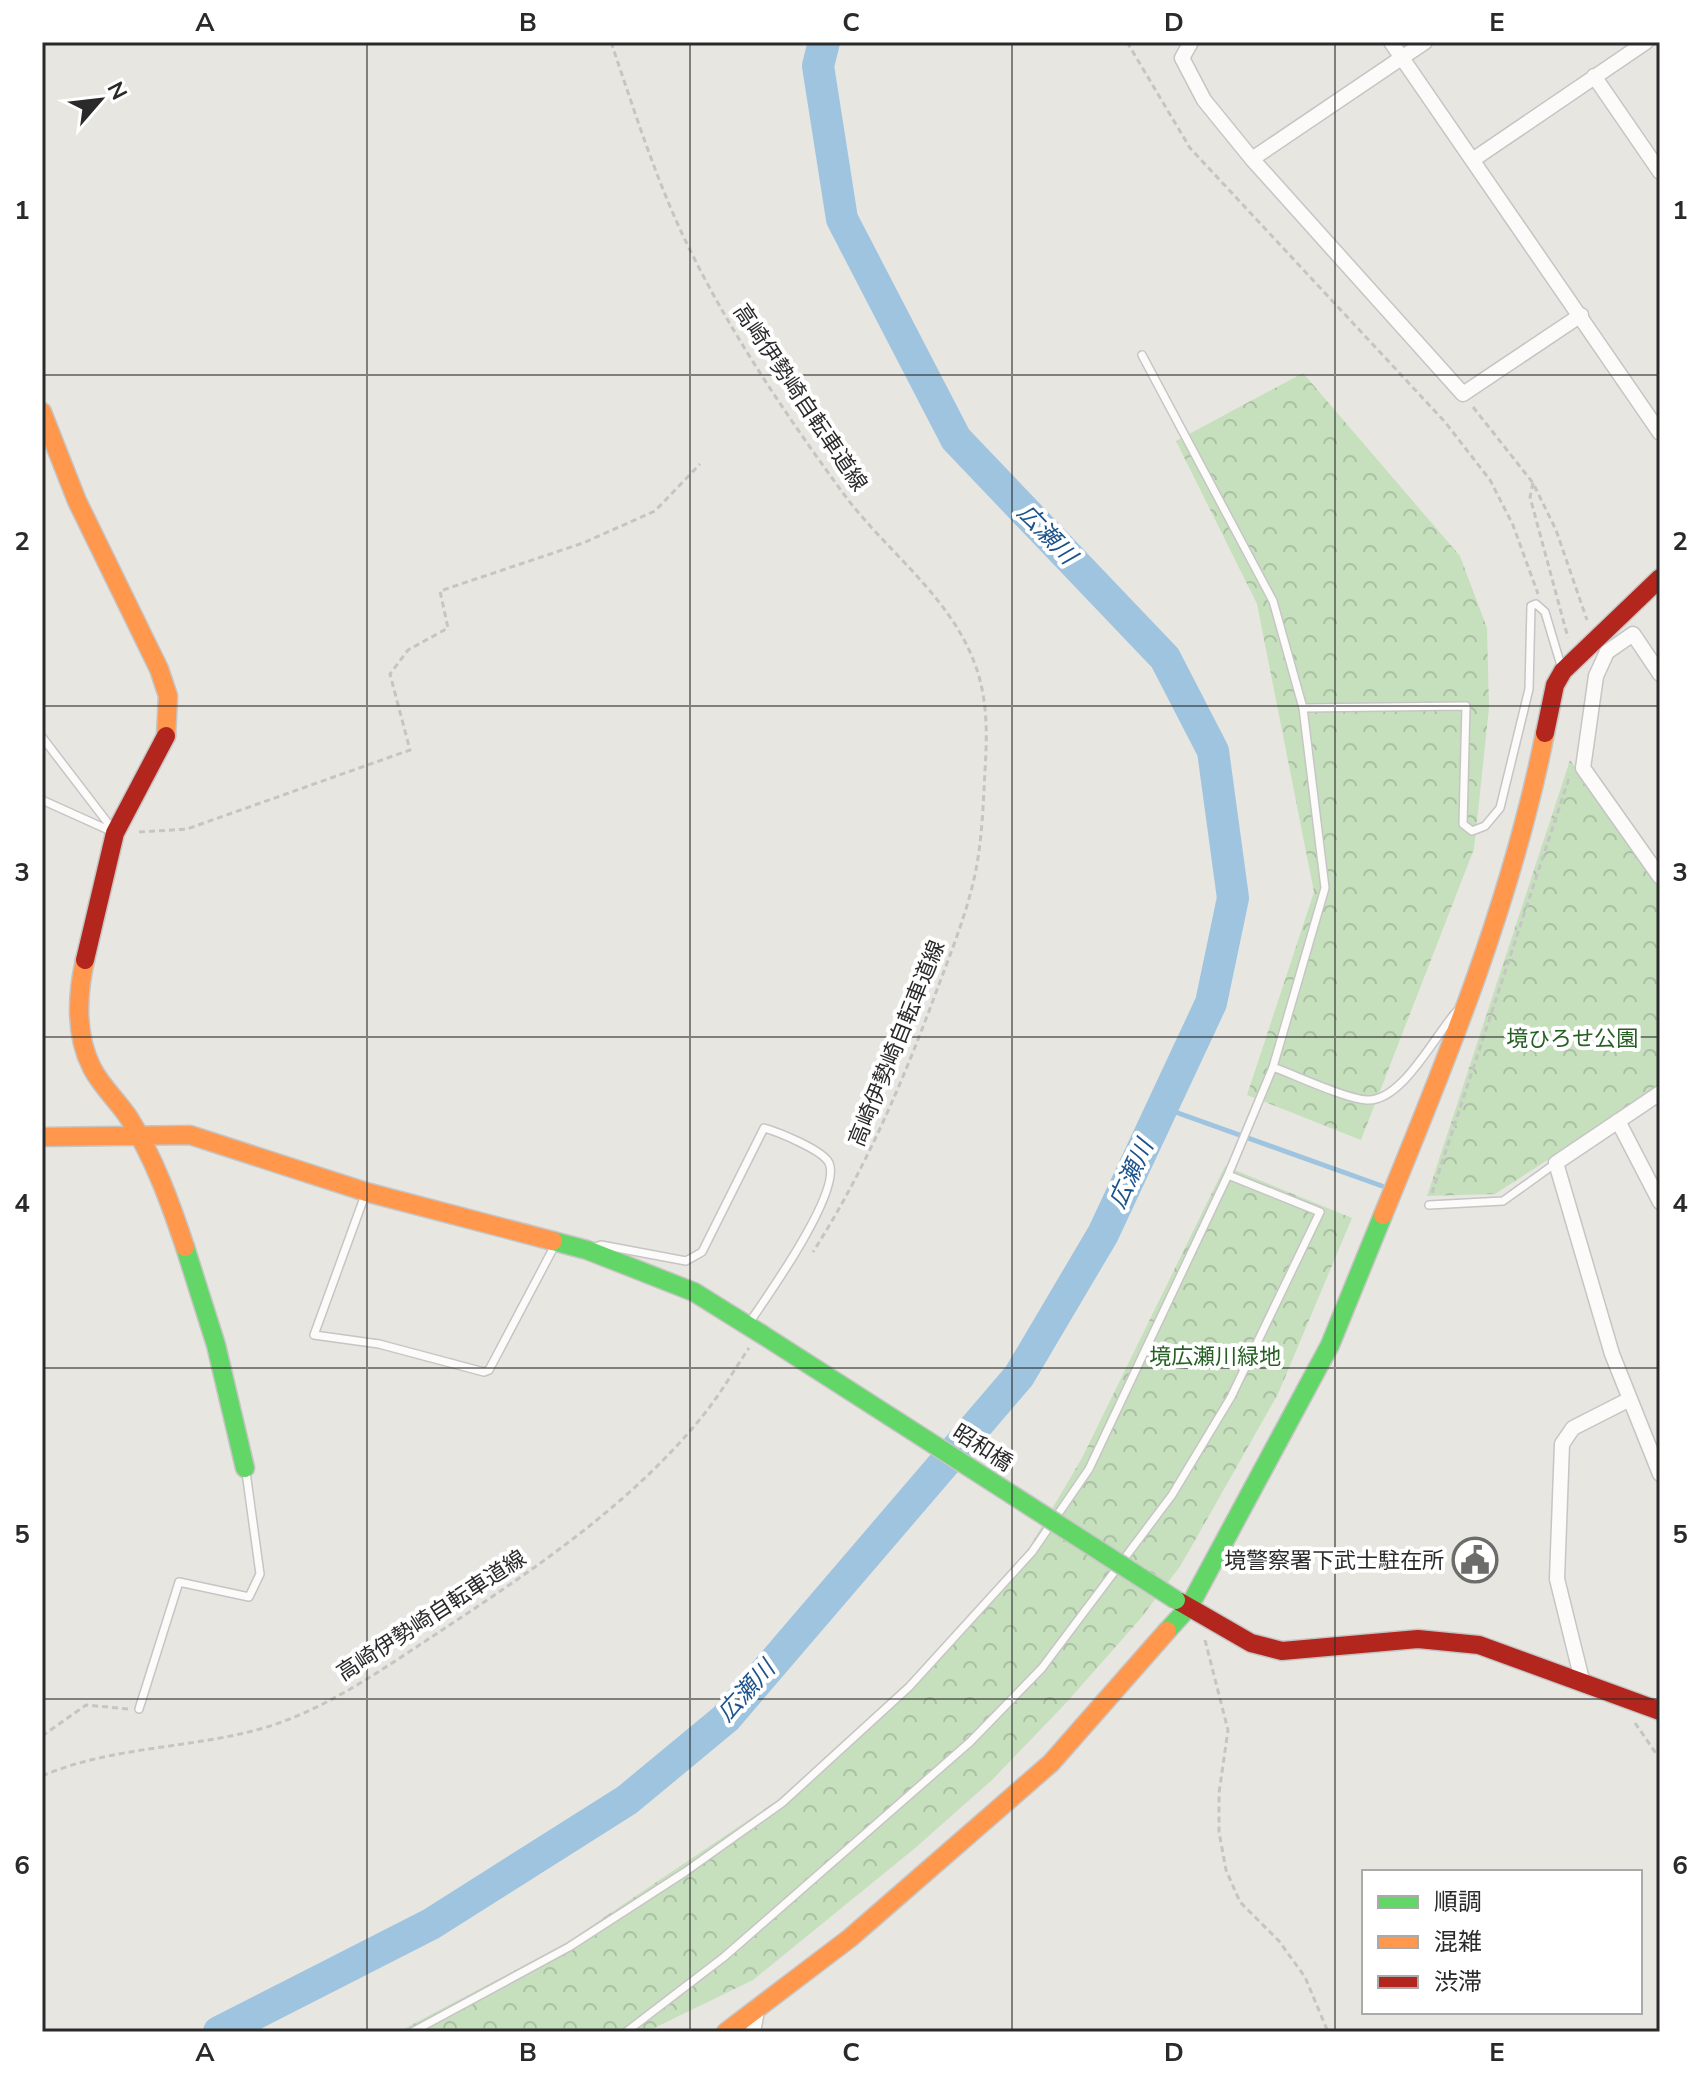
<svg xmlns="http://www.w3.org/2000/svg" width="1702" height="2074" font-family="'Nunito Sans','Noto Sans JP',sans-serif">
	<defs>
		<pattern id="park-crowns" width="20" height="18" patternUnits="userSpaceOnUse" patternTransform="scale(2)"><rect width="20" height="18" fill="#c6e0be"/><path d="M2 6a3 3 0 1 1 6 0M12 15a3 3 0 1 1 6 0" fill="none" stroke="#aac0a3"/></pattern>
	</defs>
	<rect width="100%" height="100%" fill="#e8e6e1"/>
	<path fill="url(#park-crowns)" d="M1303,373L1460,556L1487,628L1489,708L1474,849L1361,1140L1247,1095L1314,892L1257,604L1176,441Z
		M1570,760L1660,886V1087L1495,1194L1427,1196Z
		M1225,1166L1352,1218L1278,1394L1181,1565L1141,1618L1066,1703L992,1780L914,1849L753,1980L646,2032H398L566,1943L778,1800L910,1680L1029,1548L1082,1458Z"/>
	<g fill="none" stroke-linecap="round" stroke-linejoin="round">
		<path stroke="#9ec4e0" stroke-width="5" d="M1164,1108L1382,1186"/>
		<path stroke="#9ec4e0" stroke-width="32" d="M219,2032L431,1924L627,1800L726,1718L1019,1376L1103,1234L1211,1003L1233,898L1213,751L1165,658L956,439L842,219L818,66L824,42"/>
		<g stroke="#c6c5c5" stroke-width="10">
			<path id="lane" d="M1303,708L1466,706L1463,824L1472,831L1485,826L1500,808L1529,689L1531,606L1536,604L1545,612L1562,669
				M42,737L114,831
				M42,800L113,832
				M1273,1067C1295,1075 1346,1099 1367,1100C1402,1102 1435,1035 1457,1011
				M365,1195L314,1335L379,1344L484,1372L489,1370L555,1245
				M1429,1205L1503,1201L1556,1163
				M595,1247L601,1245L686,1261L702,1252L764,1128C778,1132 823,1150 829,1163C842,1191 767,1297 749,1323
				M139,1709L179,1582L249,1597L260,1574L246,1472
				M412,2032L569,1947L685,1872L782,1803L909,1687L1032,1552L1089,1469L1228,1175L1273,1067L1325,888L1303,708L1273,601L1142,355
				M626,2032L724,1957L970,1742L1042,1668L1172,1495L1231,1397L1320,1212L1228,1175"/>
		</g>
		<g stroke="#c6c5c5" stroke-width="17">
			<path id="street" d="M1191,42L1182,58L1204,100L1252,159L1463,394L1581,315
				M1391,42L1660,433
				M1594,76L1660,172
				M1252,159L1425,42
				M1474,159L1646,42
				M1660,674L1633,634L1607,652L1596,676L1583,768L1660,877
				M1660,1093L1556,1163L1612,1354L1660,1474
				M1618,1121L1660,1202
				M1582,1680L1557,1579L1562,1444L1573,1428L1630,1399
				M753,2032L757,2011"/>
		</g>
		<g stroke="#c6c5c5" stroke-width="21">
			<path id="fast" d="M553,1241L587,1250L694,1292L763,1335
				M185,1247L216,1345L245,1468
				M1167,1631L1189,1607L1330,1345L1383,1215"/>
		</g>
		<g stroke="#c6c5c5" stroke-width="21">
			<path id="slow" d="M42,412L77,501L159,669L168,696L166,736
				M85,960C77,996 75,1035 92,1068C101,1086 118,1101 129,1118C154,1158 170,1202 185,1247
				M42,1137L190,1135L366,1192L553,1241
				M1383,1215C1448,1057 1512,900 1545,733
				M726,2032L850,1938L1051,1763L1167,1631"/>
		</g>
		<g stroke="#c6c5c5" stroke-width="21">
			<path id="jam" d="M1545,733L1555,685L1563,671L1660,578
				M85,960L115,833L166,736
				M1180,1602L1251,1643L1282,1651L1418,1639L1479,1645L1660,1711"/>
		</g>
		<path stroke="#c5c5c4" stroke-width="3" stroke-dasharray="6 4" stroke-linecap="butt" d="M611,42C632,104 652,167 679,227C722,320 782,410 843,493C886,552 953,597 977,670C988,704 987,736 985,771C983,807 982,844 974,879C965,919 949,957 935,995C902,1084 864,1172 813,1252
			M1127,42L1190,148L1445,422L1490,480L1513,525L1538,594
			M1473,407L1533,483L1556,530L1587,620
			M1533,483L1530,497L1568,638
			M139,832L187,829L410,750L390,674L408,650L448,628L440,591L583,543L655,511L700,464
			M1432,1193L1570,775
			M1205,1640L1228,1730L1219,1793V1832L1226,1870L1240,1902L1279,1941L1305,1977L1328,2032
			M1635,1723L1660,1759
			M42,1736L86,1705L128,1709
			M42,1776C112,1746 188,1749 260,1729C321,1712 377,1673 430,1638C527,1574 631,1506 705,1413C721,1393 734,1370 749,1348
			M1660,1845V1922"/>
		<use href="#lane" stroke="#fcfbfa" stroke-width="7"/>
		<use href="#street" stroke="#fcfbfa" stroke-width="14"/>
		<use href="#fast" stroke="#63d668" stroke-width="18"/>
		<use href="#slow" stroke="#ff974d" stroke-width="18"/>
		<use href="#jam" stroke="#b3261e" stroke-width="18"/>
		<g stroke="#c6c5c5" stroke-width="21" stroke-linecap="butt">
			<path id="fast-bridge" d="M763,1335L1176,1600"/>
		</g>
		<use href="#fast-bridge" stroke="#63d668" stroke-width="18"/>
	</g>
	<path fill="none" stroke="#2a2a2a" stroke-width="2" stroke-opacity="0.55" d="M367,42V2032M690,42V2032M1012,42V2032M1335,42V2032M42,375H1660M42,706H1660M42,1037H1660M42,1368H1660M42,1699H1660"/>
	<defs>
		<g id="civic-ring" transform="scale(2.3)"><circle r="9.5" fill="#fff" stroke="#6c6c6a" stroke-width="1.5"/><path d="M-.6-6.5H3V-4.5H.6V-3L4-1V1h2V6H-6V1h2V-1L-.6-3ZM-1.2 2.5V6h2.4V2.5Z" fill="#6c6c6a"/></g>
	</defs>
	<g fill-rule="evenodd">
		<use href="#civic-ring" x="1475" y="1560"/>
	</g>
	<g text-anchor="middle" stroke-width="8" stroke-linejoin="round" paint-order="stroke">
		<g font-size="22" fill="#2a2a2a" stroke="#fff">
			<text transform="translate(801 397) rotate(56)" y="8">高崎伊勢崎自転車道線</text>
			<text transform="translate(896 1043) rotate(-68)" y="8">高崎伊勢崎自転車道線</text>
			<text transform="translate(983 1447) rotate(33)" y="8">昭和橋</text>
			<text transform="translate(431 1615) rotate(-33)" y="8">高崎伊勢崎自転車道線</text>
		</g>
		<g font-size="22" fill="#255f23" stroke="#fff">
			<text x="1572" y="1046">境ひろせ公園</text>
			<text x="1215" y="1364">境広瀬川緑地</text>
		</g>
		<g font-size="22" fill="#2a2a2a" stroke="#fff" text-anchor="end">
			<text x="1444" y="1568">境警察署下武士駐在所</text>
		</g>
		<g font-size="24" font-style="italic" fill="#1d538c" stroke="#fff">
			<text transform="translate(1047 534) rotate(46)" y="8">広瀬川</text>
			<text transform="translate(1131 1174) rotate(-65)" y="8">広瀬川</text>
			<text transform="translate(746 1691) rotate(-48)" y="8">広瀬川</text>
		</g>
	</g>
	<rect width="1702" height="2074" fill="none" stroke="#ffffff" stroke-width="88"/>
	<rect x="1362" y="1870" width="280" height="144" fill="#ffffff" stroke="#aaaaaa" stroke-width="2"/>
	<rect x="1378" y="1896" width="40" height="12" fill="#63d668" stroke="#aaaaaa" stroke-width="2"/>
	<text x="1434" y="1910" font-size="24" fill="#2a2a2a">順調</text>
	<rect x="1378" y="1936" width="40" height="12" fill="#ff974d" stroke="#aaaaaa" stroke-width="2"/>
	<text x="1434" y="1950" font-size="24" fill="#2a2a2a">混雑</text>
	<rect x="1378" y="1976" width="40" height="12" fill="#b3261e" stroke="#aaaaaa" stroke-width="2"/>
	<text x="1434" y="1990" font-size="24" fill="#2a2a2a">渋滞</text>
	<g transform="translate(100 100) rotate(62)" stroke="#ffffff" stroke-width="6" paint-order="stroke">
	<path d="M0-6L14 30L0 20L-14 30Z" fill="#2a2a2a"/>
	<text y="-12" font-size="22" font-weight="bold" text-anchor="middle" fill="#2a2a2a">N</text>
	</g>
	<rect x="44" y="44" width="1614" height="1986" fill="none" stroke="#2a2a2a" stroke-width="3"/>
	<g font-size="26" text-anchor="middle" font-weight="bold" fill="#2a2a2a">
		<text x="205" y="31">A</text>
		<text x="528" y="31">B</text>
		<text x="851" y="31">C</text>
		<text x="1174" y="31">D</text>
		<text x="1497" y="31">E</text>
		<text x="22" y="219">1</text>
		<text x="1680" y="219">1</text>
		<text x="22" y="550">2</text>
		<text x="1680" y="550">2</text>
		<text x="22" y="881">3</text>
		<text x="1680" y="881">3</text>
		<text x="22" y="1212">4</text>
		<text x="1680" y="1212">4</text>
		<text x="22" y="1543">5</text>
		<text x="1680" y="1543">5</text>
		<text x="22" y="1874">6</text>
		<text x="1680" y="1874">6</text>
		<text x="205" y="2061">A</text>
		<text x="528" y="2061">B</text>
		<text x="851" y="2061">C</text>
		<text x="1174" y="2061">D</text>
		<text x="1497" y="2061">E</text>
	</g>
</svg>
